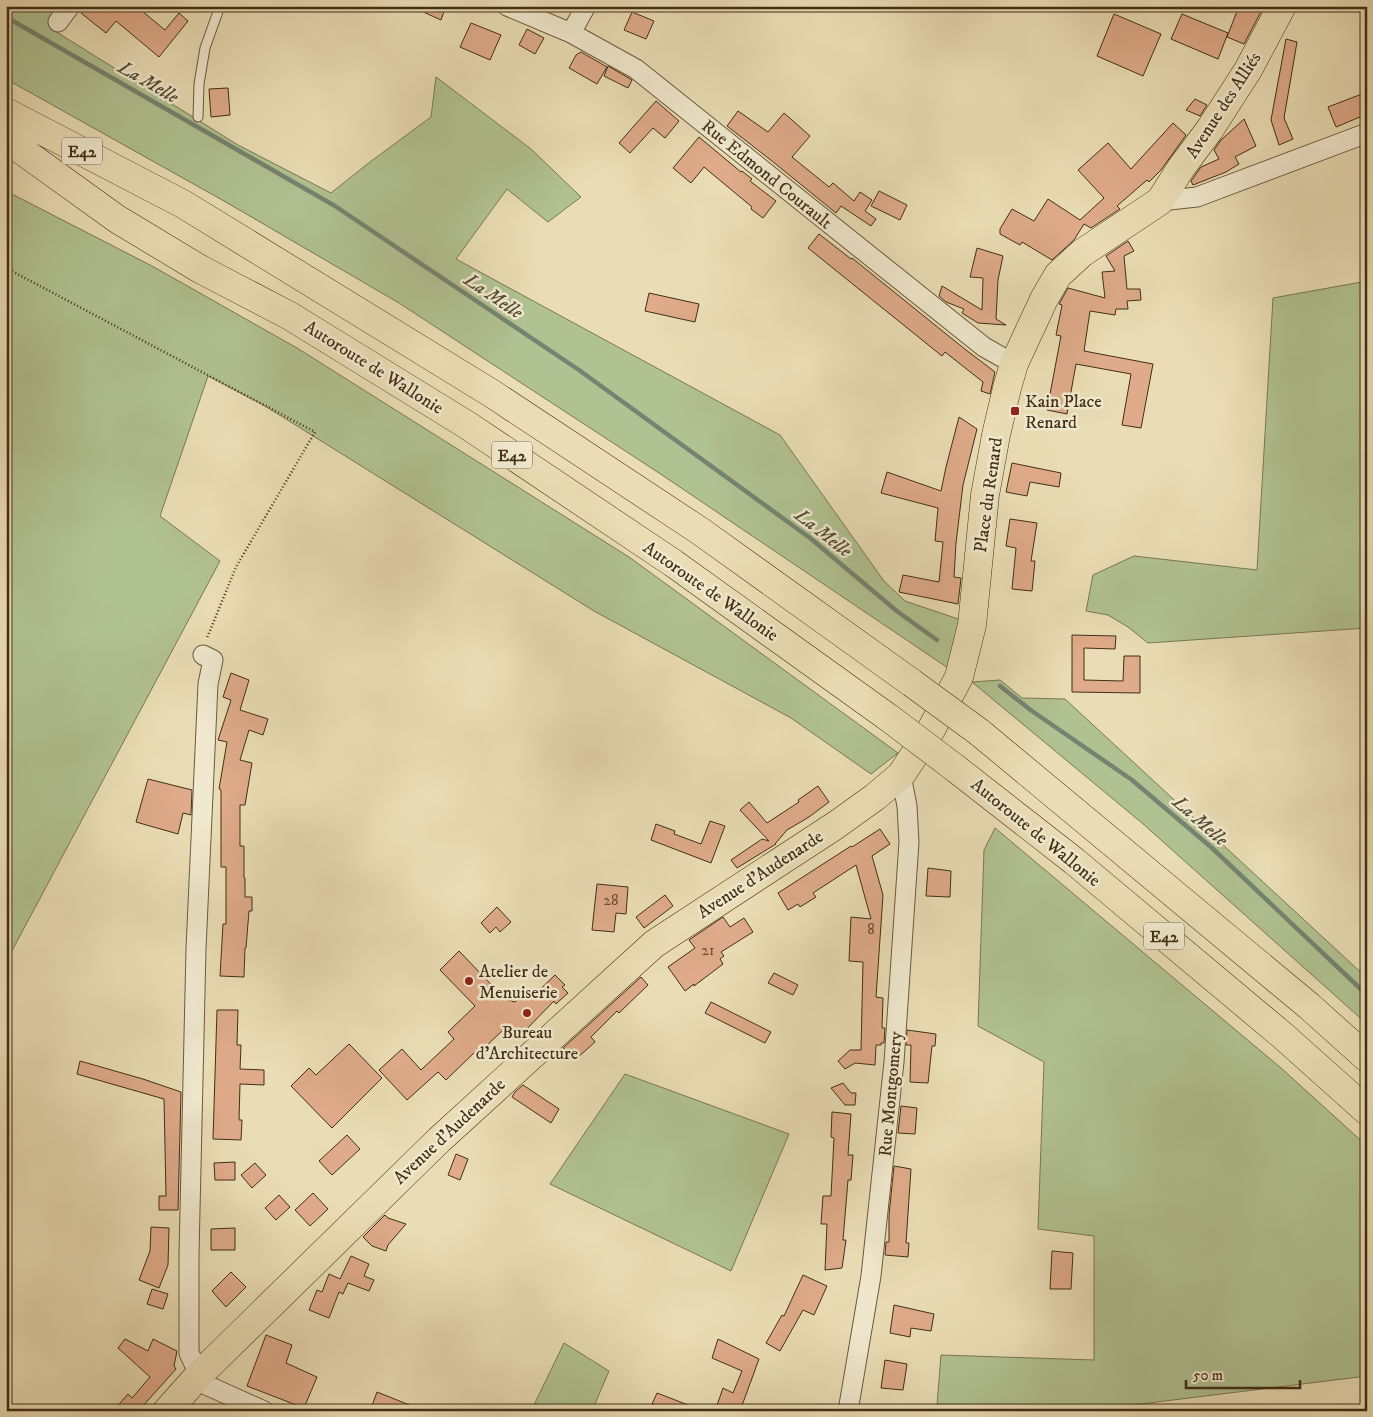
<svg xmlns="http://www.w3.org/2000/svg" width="1373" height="1417" font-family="'IM FELL DW Pica',serif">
	<rect width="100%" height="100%" fill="#eaddb5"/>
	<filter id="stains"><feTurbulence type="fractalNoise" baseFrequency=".004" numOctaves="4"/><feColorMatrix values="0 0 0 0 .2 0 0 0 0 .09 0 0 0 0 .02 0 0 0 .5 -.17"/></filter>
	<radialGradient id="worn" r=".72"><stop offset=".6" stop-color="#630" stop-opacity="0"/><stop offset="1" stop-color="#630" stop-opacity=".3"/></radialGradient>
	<path fill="#b1c292" stroke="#797854" d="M6,6H61L50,28L238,145L331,193L370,162L431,117L436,77L531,149L581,197L548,222L507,189L456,259L780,435L884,581L905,601L967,622L951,670L662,475L399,303L224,201L6,79Z
		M6,191L152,266L297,348L629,557L898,753L871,774L791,718L594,611L265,406L208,376L160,516L220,561L6,962Z
		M1367,281V628L1148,643L1128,627L1108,615L1086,611L1093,575L1134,556L1257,570L1273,298Z
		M1000,680L1022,698L1065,699L1367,978V1024L1142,823L972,682Z
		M995,828L1281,1068L1367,1146V1376L1084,1411H978L937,1405L941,1355L1094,1360V1236L1038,1229L1044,1062L978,1026L984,850Z
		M625,1074L789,1134L731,1271L550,1184Z
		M564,1343L609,1371L592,1411H531Z"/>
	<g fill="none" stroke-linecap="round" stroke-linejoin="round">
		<path stroke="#758470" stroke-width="4.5" d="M6,17L335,206L579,370L810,538L898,612L937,640
			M1000,686L1032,711L1132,780L1212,848L1367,995"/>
	</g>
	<path fill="#dfab8a" stroke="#412f15" d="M86,6H136L165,30L179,13L188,21L159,57L116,21L106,33L81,13Z
		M410,6H446L441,20Z
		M1239,6H1264L1244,44L1227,37Z
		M632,12L654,21L646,39L624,30Z
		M1114,14L1161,34L1143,76L1097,56Z
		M1182,14L1228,33L1218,59L1171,39Z
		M471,23L501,35L490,60L460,47Z
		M527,29L544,38L535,54L519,45Z
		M1286,39L1297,42L1284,118L1293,139L1279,145L1271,120Z
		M581,52L607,67L597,84L569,68L576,55Z
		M608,66L632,80L628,88L604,76Z
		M228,88L230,115L211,117L209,89Z
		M1367,92V114L1336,127L1328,107Z
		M1195,99L1207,105L1200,116L1186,110Z
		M656,101L679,121L665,138L653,128L630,153L619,143Z
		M738,111L768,132L784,113L810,136L792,157L829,187L833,183L854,201L860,192L872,200L865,211L876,219L871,226L841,206L836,213L772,161L727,126Z
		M1244,119L1256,146L1235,157L1239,164L1226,172L1193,185L1191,181L1201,167L1219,159L1214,150L1221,140Z
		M1173,123L1186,135L1161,170L1149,182L1147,180L1117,206L1120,209L1091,228L1084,224L1074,240L1052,260L1022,242L1020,245L1000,234V229L1012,209L1034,221L1048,199L1080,220L1104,198L1078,170L1108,143L1131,169Z
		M699,137L741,172L742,171L752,179L750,181L776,201L763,218L751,209L752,207L704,167L691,183L673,168Z
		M879,191L907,205L900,220L871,206Z
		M819,234L851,259L852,258L966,350L995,372L990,394L981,391L983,382L945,352L942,356L808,248Z
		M1128,241L1134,251L1124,256L1127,289H1140L1141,300L1127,301L1128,309H1116L1115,315L1090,311L1084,351L1153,364L1141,428L1122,425L1131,374L1076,364L1067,414L1047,410L1061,336L1056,335L1062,305L1059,304L1068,288L1105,298L1102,272L1115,271L1106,256Z
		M977,248L1003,256L998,280L996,319L1006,325L978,323L962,313L964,309L946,302L939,296L942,286L982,310L983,278L970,277Z
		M649,293L699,304L695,322L645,311Z
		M959,417L977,429L963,485L956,543L954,577L961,578L958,604L899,592L903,575L939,582L943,542L935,541L938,508L881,493L887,472L941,491L946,467Z
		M1012,463L1061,473L1059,487L1030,482L1027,496L1006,492Z
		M1010,519L1037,523L1031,561H1035L1032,591L1012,589L1016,548L1006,546Z
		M1072,635L1116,636L1115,649L1084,648V680L1123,681L1124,656H1140V693L1072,692Z
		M231,673L249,680L240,710L268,719L263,735L249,730L240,760L252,763L245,805H240V846H244V878H245V897H252V911H249L246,948H245L244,977L220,976L223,924H226V867H221V790L219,789L227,742L218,740L231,700L223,697Z
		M148,779L192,790L191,815L183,813L178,834L136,822Z
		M818,786L829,802L809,817L787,830L775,844H776L737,868L731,860L762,839L769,841L740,810L749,802L767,823L799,802L798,800Z
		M710,821L725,826L711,863L651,840L656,824L675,831L674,834L701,844Z
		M880,829L890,844L872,856L883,895L876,997L883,998L882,1028H885L884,1043H881V1045H876L875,1065L855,1063L845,1069L838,1061L850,1050H861L863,962L849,961L851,917L871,919L856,865L813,893L816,897L800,907L798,904L788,910L778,893L851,846L852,847Z
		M928,868L951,871L950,897L926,896Z
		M597,884L628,887L626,914L616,913L614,932L592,930Z
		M665,895L673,906L644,928L636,917Z
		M497,907L511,922L500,932L496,927L490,933L481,923Z
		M723,917L730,927L744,918L753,932L721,952L724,956L720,959L723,964L694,986V984L685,991L668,967L695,948L689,940Z
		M459,951L505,999L515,1002L526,991L531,998L555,975L565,985L562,987L568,993L556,1004L554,1001L516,1040L505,1028L479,1053L477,1050L446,1080L438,1072L407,1100L379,1070L402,1049L421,1070L454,1039L448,1032L475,1006L440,970Z
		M774,973L798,985L793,995L768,983Z
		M641,977L648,985L619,1013L617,1011L591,1037L595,1042L585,1051L578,1057L563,1048Z
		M711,1002L771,1032L765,1043L705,1013Z
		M217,1010H238L237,1045H241L240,1069L264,1070V1085L240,1084L239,1120H242L241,1140L213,1139Z
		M907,1030L936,1034L935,1046H932L928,1083L910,1082L911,1045H906Z
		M349,1044L382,1078L332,1128L291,1086L309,1068L316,1075Z
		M80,1061L143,1079L181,1092L178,1210H159V1196H166L164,1099L77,1074Z
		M843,1083L851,1093H856L855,1105H845L831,1088Z
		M523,1085L559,1109L551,1123L512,1097L515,1092Z
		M901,1106L917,1108L915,1134L898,1133Z
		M832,1112L851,1114L848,1155H853L851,1180H848L843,1240H846L842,1268L825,1270L827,1224H821L823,1196H831L834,1138L831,1137Z
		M347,1135L360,1149L332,1175L319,1161Z
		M456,1154L468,1159L460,1180L448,1175Z
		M235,1162V1180H215L214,1163Z
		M255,1163L266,1175L252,1188L241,1175Z
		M894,1166L911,1169L906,1243H909L908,1257L885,1255L886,1242H889V1215Z
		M313,1193L328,1209L310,1226L295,1210Z
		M279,1195L290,1207L276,1220L265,1208Z
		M385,1215L388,1218L406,1224L388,1245L386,1251L372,1246L363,1237Z
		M151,1227L169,1228L168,1265L159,1288L139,1280L150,1251Z
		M235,1228V1250H211V1229Z
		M1052,1251L1073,1253L1071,1289H1050Z
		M351,1256L369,1264L364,1276L374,1280L369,1291L348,1283L343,1294L339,1292L329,1318L309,1310L317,1290L322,1292L329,1274L340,1279Z
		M231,1272L246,1287L226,1307L212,1291Z
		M803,1275L827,1286L814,1315L803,1310L780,1351L766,1343L782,1315L784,1316Z
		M152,1289L168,1294L163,1309L147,1304Z
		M894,1305L934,1314L931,1331L911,1328L910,1337L890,1333Z
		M266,1335L292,1345L286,1363L317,1377L304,1408L247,1386Z
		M125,1339L148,1351L153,1339L177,1351L174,1366L176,1369L142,1407L146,1411H113L128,1394L132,1398L150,1377L118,1348Z
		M718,1339L759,1359L740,1411H715L723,1388L733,1393L742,1371L712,1358Z
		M885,1360L907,1364L903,1390L881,1388Z
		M377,1392L422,1410V1411H370Z
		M657,1393L701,1410V1411H669L652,1404Z"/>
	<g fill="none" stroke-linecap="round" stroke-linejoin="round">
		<g stroke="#6b5a3d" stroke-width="11">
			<path id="service" d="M198,117L199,84L205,48L220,6"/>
		</g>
		<g stroke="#6b5a3d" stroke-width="21">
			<path id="minor" d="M507,6L571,33L636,69L984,347L1014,364
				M58,22L70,6
				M571,33L586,6
				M1160,201L1197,197L1367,133
				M199,1375L189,1353V1254L196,949L208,684L213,660L203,655
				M195,1380L264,1411
				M848,1411L871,1276L894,1062L909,842L907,806L901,775"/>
		</g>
		<g stroke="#412f15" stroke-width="29">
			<path id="primary" d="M167,1411L199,1375L439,1140L654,944L836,825L875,797L901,775L932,728L959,677L972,625L985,495L996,435L1007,388L1014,364L1044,299L1058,275L1082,253L1160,201L1181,168L1210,129L1248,70L1282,6"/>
		</g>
		<g stroke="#412f15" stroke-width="29">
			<path id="motorway" d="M6,112L183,204L491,393L700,531L912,683
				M6,139L117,219L200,269L290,316L467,425L673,563L889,718
				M979,732L1309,1006L1367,1058
				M955,768L1074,861L1282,1035L1367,1111"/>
		</g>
		<path stroke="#412f15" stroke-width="2.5" stroke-dasharray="1 2.5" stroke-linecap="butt" d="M6,268L315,432L236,567L207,638"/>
		<use href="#service" stroke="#f1e9cf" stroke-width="9"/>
		<use href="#minor" stroke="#f1e9cf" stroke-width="19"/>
		<use href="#primary" stroke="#eaddb5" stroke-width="28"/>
		<use href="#motorway" stroke="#eaddb5" stroke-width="28"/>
		<g stroke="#412f15" stroke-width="29" stroke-linecap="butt">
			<path id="motorway-bridge" d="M912,683L979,732
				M889,718L955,768"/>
		</g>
		<use href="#motorway-bridge" stroke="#eaddb5" stroke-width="28"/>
	</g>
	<g fill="#8f2418" stroke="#f1e9cf" stroke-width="2">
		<rect x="1010" y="406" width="10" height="10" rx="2.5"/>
		<circle cx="469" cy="981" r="5"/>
		<circle cx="527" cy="1013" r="5"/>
	</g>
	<g text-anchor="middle" stroke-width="5" stroke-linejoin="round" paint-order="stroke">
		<g font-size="15" fill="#684e32">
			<text x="611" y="905">28</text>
			<text x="871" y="934">8</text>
			<text x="708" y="955">21</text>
		</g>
		<g fill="#f1e9cf" stroke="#76674d" stroke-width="1">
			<rect x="62" y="137.5" width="40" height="27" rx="4"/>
			<rect x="492" y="441.5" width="40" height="27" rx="4"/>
			<rect x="1144" y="922.5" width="40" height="27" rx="4"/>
		</g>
		<g font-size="16" font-weight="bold" fill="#412f15">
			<text x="82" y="157">E42</text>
			<text x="512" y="461">E42</text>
			<text x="1164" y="942">E42</text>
		</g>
		<g font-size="18" fill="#412f15" stroke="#f1e9cf">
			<text transform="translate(1223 105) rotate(-57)" y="6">Avenue des Alliés</text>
			<text transform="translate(767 174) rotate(39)" y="6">Rue Edmond Courault</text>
			<text transform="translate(374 367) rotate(32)" y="6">Autoroute de Wallonie</text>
			<text transform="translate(988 495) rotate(-82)" y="6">Place du Renard</text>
			<text transform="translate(711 591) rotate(35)" y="6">Autoroute de Wallonie</text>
			<text transform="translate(1036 832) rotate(39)" y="6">Autoroute de Wallonie</text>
			<text transform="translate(760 874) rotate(-33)" y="6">Avenue d'Audenarde</text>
			<text transform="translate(890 1094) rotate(-85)" y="6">Rue Montgomery</text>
			<text transform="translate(449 1131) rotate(-43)" y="6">Avenue d'Audenarde</text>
		</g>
		<g font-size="18" fill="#412f15" stroke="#f1e9cf" text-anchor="start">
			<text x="1025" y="407">Kain Place<tspan x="1025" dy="21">Renard</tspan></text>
			<text x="479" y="977">Atelier de<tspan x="479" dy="21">Menuiserie</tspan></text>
			<text x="527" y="1038" text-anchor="middle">Bureau<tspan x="527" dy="21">d'Architecture</tspan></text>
		</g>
		<g font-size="19" font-style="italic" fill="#524b33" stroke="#f1e9cf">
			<text transform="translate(149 81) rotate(30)" y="7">La Melle</text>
			<text transform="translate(494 295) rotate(34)" y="7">La Melle</text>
			<text transform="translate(824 532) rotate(38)" y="7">La Melle</text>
			<text transform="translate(1201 820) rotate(41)" y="7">La Melle</text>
		</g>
	</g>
	<rect width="1373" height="1417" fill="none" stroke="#eaddb5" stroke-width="25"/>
	<rect x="8" y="8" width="1358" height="1402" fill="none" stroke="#412f15" stroke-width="2.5"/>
	<rect x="12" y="12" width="1348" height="1392" fill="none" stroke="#412f15"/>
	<path d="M1186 1380v8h114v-8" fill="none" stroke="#412f15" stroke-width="2.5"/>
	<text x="1193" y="1380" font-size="15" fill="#412f15" stroke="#f1e9cf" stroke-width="4" paint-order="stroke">50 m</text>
	<rect width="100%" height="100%" filter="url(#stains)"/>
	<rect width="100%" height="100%" fill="url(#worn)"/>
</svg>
